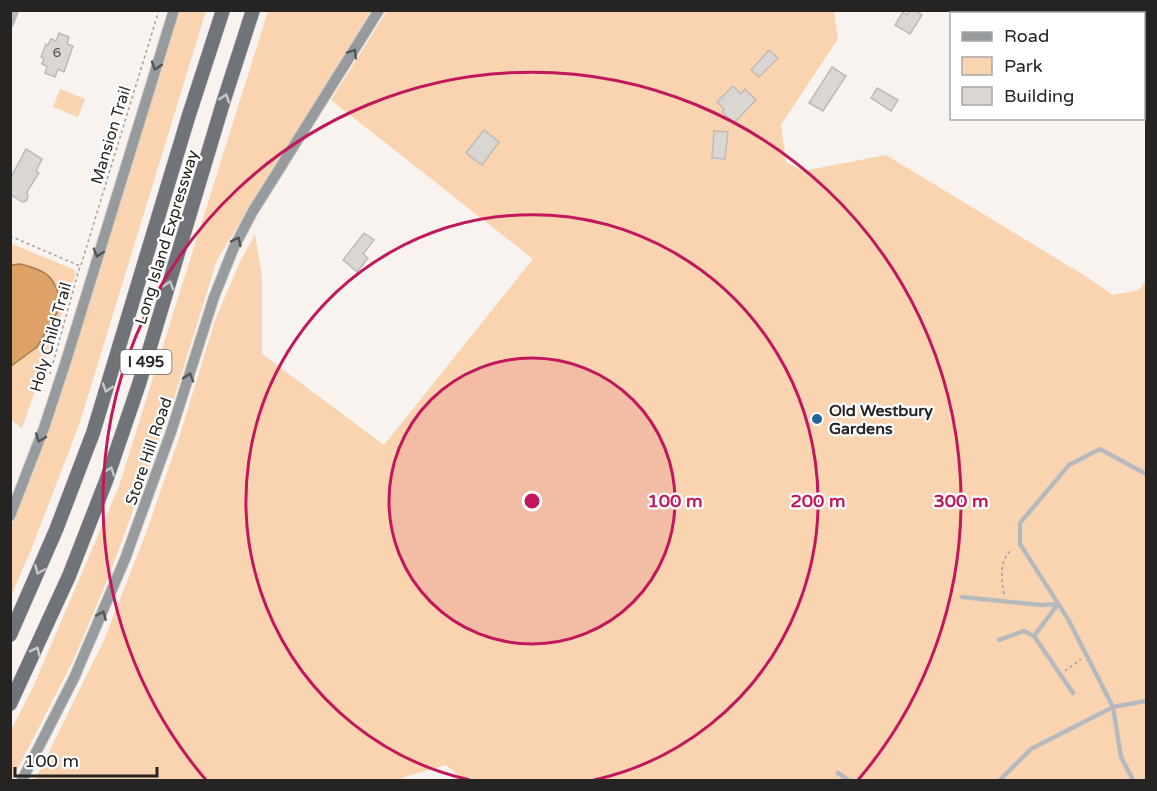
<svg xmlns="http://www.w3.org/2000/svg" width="1157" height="791" font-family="'Varela Round',sans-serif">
	<rect width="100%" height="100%" fill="#f8f3ef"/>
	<path fill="#fad4b0" d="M178,11H206L79,425L31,550L11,596V528L53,415Z
		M268,11H371L217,260L171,408L109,576L73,661L12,780H11V730L34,685L119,486Z
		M387,11H834L838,39L781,125L786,162L803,171L886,155L1087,277L1113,295L1139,290L1146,280V780H463L446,765L404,777L401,780H35L104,640L146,533L179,438L215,320L239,264L255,234L262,276V354L384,445L533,259L331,100Z
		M60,89L85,99L78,117L53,107Z
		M10,243L73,269L76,273L22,428L11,420V366L37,347L62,305L20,264L11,265Z"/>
	<path fill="#dea266" stroke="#a77c52" stroke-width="1.5" d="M20,264C51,272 53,276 62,305L37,347L11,366V265Z"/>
	<path fill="#dad6d2" stroke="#bebab7" stroke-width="1.5" d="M910,10H915L922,15L910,34L895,25L903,12L907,15Z
		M59,33L69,37L67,44L73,46L64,72L58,69L55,77L45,73L47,66L42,64L44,58L41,57L46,44L48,45L51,39L56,41Z
		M769,50L778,58L759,77L751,70Z
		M832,67L846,76L823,111L809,103Z
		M733,86L741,94L745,89L756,100L734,123L722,112L724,109L717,102Z
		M877,88L898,100L891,111L871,98Z
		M484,130L499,142L482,165L466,153Z
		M714,131L728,132L725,159L712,158Z
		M26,149L42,159L36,171L39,173L27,192L28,197L26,201L22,202L10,194V179Z
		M364,233L374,240L363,254L368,258L357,272L343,260Z"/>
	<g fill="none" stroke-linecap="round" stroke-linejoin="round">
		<g stroke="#d2ceca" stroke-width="5">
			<path id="lane" d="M962,597L1041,605L1058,604
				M1034,636L1058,604
				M999,640L1024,631L1034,636L1073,693
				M838,773L848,780
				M1000,780L1031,749L1113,707L1146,701
				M1133,780L1121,757L1113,707L1068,619L1020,544V523L1069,465L1100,449L1146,474"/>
		</g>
		<g stroke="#d2ceca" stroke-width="9">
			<path id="street" d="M10,23L15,10"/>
		</g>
		<g stroke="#d2ceca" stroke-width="12">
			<path id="secondary" d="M10,516L44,428L66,361L174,10
				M22,780L74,678L125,559L171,432L214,297L234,247L253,211L379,10"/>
		</g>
		<g stroke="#d2ceca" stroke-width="15">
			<path id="highway" d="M10,635L56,530L93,433L188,118L223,10
				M10,704L69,576L106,481L139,384L223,103L253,10"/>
		</g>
		<path stroke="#a5a19f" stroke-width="1.5" stroke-dasharray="3 3" stroke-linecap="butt" d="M10,236L80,266L50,374
			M81,265L159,10
			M1004,594C1001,578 999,559 1013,549
			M1065,671L1081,659"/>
		<use href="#lane" stroke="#b7b8ba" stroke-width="4"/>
		<use href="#street" stroke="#b7b8ba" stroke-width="8"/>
		<use href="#secondary" stroke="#989b9e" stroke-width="10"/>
		<use href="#highway" stroke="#707478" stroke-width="14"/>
	</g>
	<defs><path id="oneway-chevron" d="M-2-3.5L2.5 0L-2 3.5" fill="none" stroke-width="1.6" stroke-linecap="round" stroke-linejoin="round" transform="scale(1.5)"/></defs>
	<g stroke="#545454">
		<use href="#oneway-chevron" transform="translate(353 53) rotate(-57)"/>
		<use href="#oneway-chevron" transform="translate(156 66) rotate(108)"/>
		<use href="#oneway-chevron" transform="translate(237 241) rotate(-64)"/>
		<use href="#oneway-chevron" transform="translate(98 253) rotate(107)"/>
		<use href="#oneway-chevron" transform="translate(189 377) rotate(-73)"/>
		<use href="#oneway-chevron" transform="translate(40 438) rotate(110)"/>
		<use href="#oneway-chevron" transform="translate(102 615) rotate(-67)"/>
	</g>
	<g stroke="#c6c7c9">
		<use href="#oneway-chevron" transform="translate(225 98) rotate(-72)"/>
		<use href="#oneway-chevron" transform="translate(169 285) rotate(-73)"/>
		<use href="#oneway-chevron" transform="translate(107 388) rotate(108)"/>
		<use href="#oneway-chevron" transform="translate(110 471) rotate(-71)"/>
		<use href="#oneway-chevron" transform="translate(39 570) rotate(113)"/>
		<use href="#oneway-chevron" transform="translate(36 651) rotate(-64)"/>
	</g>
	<circle cx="532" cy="501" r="143" fill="#c2185b" fill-opacity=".12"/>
	<g fill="none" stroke="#c2185b" stroke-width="3">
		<circle cx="532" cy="501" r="143"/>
		<path d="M470 780A286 286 0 1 1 594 780"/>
		<path d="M206 780A429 429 0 1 1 858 780"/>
	</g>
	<circle fill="#22659a" stroke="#fff" stroke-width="2" cx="817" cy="419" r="6"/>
	<g text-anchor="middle" stroke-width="4.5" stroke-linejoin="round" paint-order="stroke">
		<g font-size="14" fill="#53504f">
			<text x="57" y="57">6</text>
		</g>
		<rect fill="#fff" stroke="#676665" stroke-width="1.5" x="120.5" y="350" width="51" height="24" rx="4.5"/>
		<g font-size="15" font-weight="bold" fill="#262423">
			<text x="146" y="367">I 495</text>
		</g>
		<g font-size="16" fill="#262423" stroke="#fff">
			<text transform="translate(110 135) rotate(-73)" y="6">Mansion Trail</text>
			<text transform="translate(166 237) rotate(-73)" y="6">Long Island Expressway</text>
			<text transform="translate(50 337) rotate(-74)" y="6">Holy Child Trail</text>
			<text transform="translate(148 451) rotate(-71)" y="6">Store Hill Road</text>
		</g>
		<g font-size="16" font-weight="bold" fill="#262423" stroke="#fff" text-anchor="start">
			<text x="829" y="416">Old Westbury<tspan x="829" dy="18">Gardens</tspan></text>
		</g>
	</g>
	<circle cx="532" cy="501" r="9" fill="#c2185b" stroke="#fff" stroke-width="3"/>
	<g font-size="18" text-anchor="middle" font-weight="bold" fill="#c2185b" stroke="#fff" stroke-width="4.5" stroke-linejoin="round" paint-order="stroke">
		<text x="675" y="507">100 m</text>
		<text x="818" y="507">200 m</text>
		<text x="961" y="507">300 m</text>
	</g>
	<rect width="1157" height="791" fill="none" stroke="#262423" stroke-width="24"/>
	<rect x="950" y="12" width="195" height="108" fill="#ffffff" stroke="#a8a7a7" stroke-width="1.5"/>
	<rect x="962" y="32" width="30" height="9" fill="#989b9e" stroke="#a8a7a7" stroke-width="1.5"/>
	<text x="1004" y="42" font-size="18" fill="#262423">Road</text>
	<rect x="962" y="57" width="30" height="18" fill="#fad4b0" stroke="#a8a7a7" stroke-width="1.5"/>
	<text x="1004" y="72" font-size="18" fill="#262423">Park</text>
	<rect x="962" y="87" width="30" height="18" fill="#dad6d2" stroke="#a8a7a7" stroke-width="1.5"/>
	<text x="1004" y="102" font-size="18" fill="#262423">Building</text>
	<path d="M15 767v9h142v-9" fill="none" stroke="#262423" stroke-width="3"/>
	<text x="24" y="767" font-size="18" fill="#262423" stroke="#ffffff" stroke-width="4.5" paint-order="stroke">100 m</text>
</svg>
